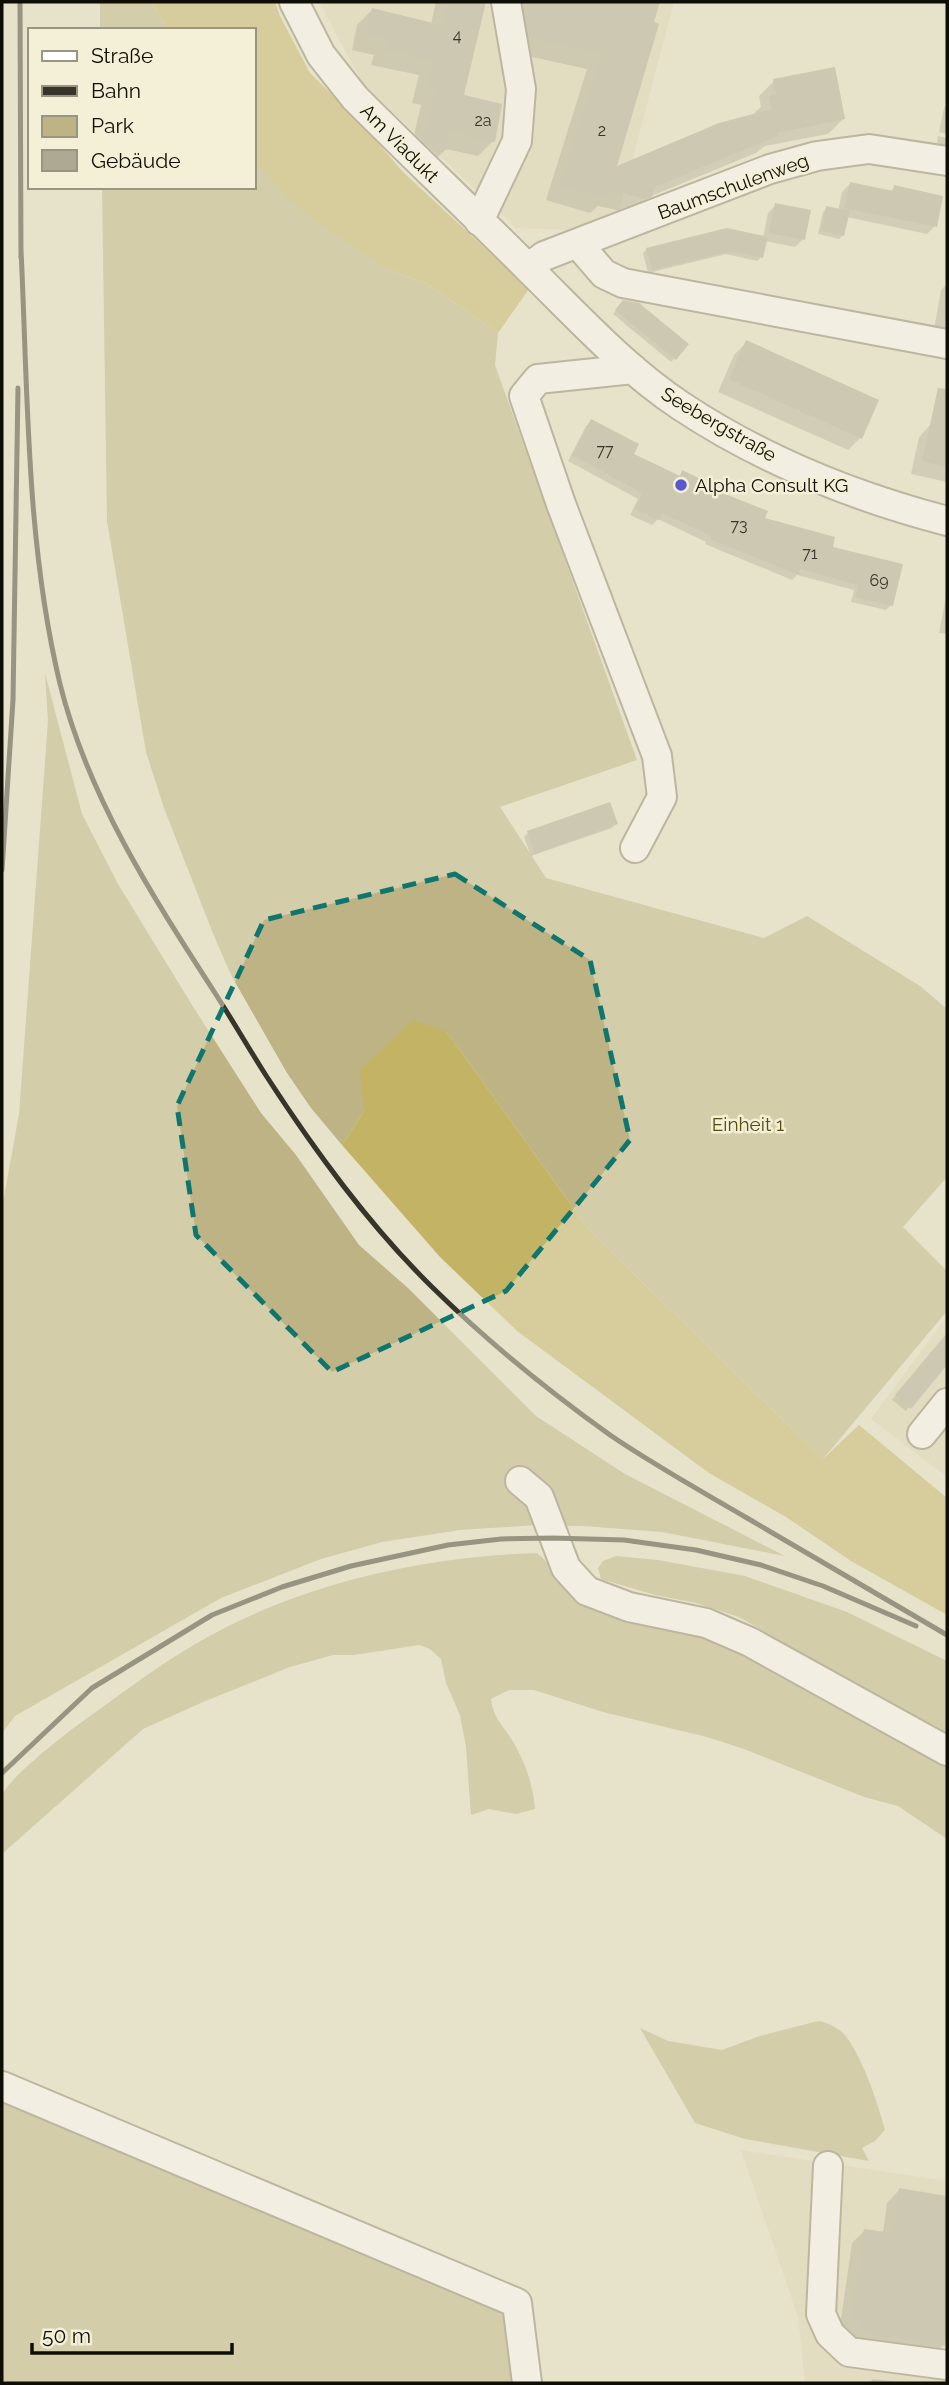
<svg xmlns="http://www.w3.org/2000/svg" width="949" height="2385" font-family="Raleway,sans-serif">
	<rect width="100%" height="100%" fill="#e7e2ca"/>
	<path fill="#dcd6b7" d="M319,2H674L619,211L572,230L516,228L363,84Z
		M947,1316V1477L871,1419Z
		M741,2150L947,2181V2383H805L798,2317Z"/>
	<path fill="#bdb384" d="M100,2H152L167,30H100Z
		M254,164L389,270L426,283L498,333L495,365L637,760L500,807L546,878L764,938L807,916L920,986L947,1009V1177L903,1227L947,1271V1311L823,1459L590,1231L447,1032L364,1111L342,1145L311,1108L287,1073L231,975L212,931L164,808L146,752L107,521L102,187H254Z
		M45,673L82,814L118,884L192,1005L261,1113L296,1155L359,1245L408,1288L536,1416L625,1474L785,1556L662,1532L583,1526L537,1525L460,1530L382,1542L321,1559L221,1598L15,1716L2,1733V1208L19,1114L48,721Z
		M537,1553L551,1566L564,1589L578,1602L659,1624L709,1633L947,1761V1839L898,1806L864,1797L744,1749L707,1737L603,1712L534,1690H509L491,1699C494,1722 506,1727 516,1747C527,1767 533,1786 535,1809L516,1814L489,1809L471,1815L466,1747L460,1715L446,1683L441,1659L430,1649L419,1645L354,1655H333L290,1667L203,1702L143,1729L2,1854C2,1843 0,1804 2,1796C8,1778 63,1736 79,1724C118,1696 156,1667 197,1643C299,1584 420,1557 537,1553Z
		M616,1556L658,1560L745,1576L847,1612L947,1661V1736L739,1617L696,1603L655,1595L601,1579L598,1568L603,1561Z
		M818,2021C827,2022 836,2027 843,2033C860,2050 879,2106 885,2130L875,2141L862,2148L869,2161L745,2139L695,2123L640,2028L668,2041L722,2050L760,2036Z
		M2,2094L509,2315L517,2383H10L2,2380Z"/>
	<path fill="#c3b364" d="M152,2H275L280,16L310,73L358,120L402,171L529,289L498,333L426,283L389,270L320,224L290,201L267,175L254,164V30H167Z
		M413,1020L447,1032L590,1231L823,1459L859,1425L947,1498V1615L851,1561L786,1517L709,1473L517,1331L440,1257L342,1145L364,1111L360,1070Z"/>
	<path fill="#0003" d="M436,2H484L462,97L493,141L478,156L446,149L431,164L409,157L421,105L412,103L419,75L371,65L374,55L352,50L357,25L372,10L431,24Z
		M519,2H658L614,169L756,115L755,112L761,107L759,96L774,81L843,119L828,134L765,146L756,153L649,197L630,213L598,206L590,213L546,200L587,69L514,53Z
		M947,105V134L939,132L944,108Z
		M938,136L947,138V146L937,143Z
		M850,184L890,192L895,187L935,226L927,234L847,217L843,235L839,239L818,234L823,212L827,208L838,211L842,192Z
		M776,205L803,239L795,247L765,241L761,257L757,261L726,254L648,273L643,253L647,249L763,238L768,213Z
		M945,286L947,287V331L934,329L941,290Z
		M620,306L675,358L671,362L613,314Z
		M747,342L860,438L848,450L718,392L734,355Z
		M592,421L631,454L678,477L683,472L703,487L763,519L831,548L891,605L886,610L851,602L854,590L797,575L792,580L705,544L706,542L658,519L652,525L630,515L638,499L568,461L586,426Z
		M931,424L947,428V482L911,474L919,437Z
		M947,591V634L939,633Z
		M609,804L616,824L612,828L531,856L524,837L528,833Z
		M947,1335V1363L906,1411L892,1400Z
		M899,2190L947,2198V2313L943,2345L931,2357L856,2346L840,2326L852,2243L864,2231L883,2233L887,2203Z
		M873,2379L906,2383H869Z"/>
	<path fill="#ada992" d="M447,2H486L464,95L502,104L495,142L451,132L447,150L427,145L423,142L435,91L426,88L433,61L385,50L388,40L366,35L372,8L441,25Z
		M530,2H660L654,22L659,24L617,166L719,123L772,109L769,96L776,94L773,79L835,67L845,119L777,133L778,136L773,138L654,187L652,197L646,199L610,190L607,199L560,185L601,54L529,38L526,22Z
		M850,182L893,191L894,185L943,196L937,227L844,208Z
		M775,203L811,210L805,240L769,233Z
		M826,206L850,211L844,236L821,231Z
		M727,228L768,237L763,258L731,251L652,270L646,248Z
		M623,300L639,303L689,344L676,360L615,310Z
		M746,340L879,400L862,439L729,379Z
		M938,388L947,389V467L922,461Z
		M591,419L639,444L634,454L680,476L682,470L707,482L705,486L768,511L765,518L835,537L833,547L903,564L893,606L855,597L858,585L800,569L799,575L710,539L711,536L662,513L659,520L635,509L642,493L572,455Z
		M610,802L618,824L535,854L527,831Z
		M947,1333V1365L911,1409L895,1395Z
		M899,2188L947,2196V2326L945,2346L868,2334L851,2313L864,2229L893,2233Z"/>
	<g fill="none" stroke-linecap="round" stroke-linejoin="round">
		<g stroke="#87826c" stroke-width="32">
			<path id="minor" d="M294,2L321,55L355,98C412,155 471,211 528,268C577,316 624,368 681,406C761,459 855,497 947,521
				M479,221L517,141L521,89L506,2
				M578,244L604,274L623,283L947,344
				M528,268L544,256L770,169L817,156L869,149L947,161
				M633,369L538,379L524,396L561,504L657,756L662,797L635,848
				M922,1434L947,1403
				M520,1481L539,1497L566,1568L587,1591L629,1607L706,1623L750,1642L947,1751
				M2,2086L517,2303L527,2383
				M828,2166L821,2314L830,2334L849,2352L947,2365"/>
		</g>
		<use href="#minor" stroke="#fff" stroke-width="28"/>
		<path stroke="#37352a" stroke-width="5" d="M20,2L21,258
			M21,250C28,395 26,542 60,684C88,797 153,897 215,993C233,1021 249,1049 267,1077C315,1151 368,1224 432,1287C487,1341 547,1390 610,1435C654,1465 701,1491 747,1518C814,1557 880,1596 947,1635
			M2,870L13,700L18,388
			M2,1773L92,1688L212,1615L282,1587L351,1566L448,1545L501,1539L553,1538L624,1540L696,1550L761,1565L823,1586L916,1626"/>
	</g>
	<path d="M0 0H949V2385H0ZM455,874L590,960L630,1140L506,1291L332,1372L196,1235L177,1106L264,920Z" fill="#e7e2ca" fill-opacity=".55" fill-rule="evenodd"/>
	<path fill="none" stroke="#0f766e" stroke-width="5" stroke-dasharray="14 9" stroke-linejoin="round" d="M455,874L590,960L630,1140L506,1291L332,1372L196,1235L177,1106L264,920Z"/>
	<circle fill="#5858cf" stroke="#f4efd7" stroke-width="2.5" cx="681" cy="485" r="7"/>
	<g text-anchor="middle" stroke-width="5" stroke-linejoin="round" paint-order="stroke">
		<g font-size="16" fill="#363529">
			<text x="457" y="41">4</text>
			<text x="483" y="126">2a</text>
			<text x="602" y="136">2</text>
			<text x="605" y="456">77</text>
			<text x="739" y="531">73</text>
			<text x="810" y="559">71</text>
			<text x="879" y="586">69</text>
		</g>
		<g font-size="19" fill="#0f0e06" stroke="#f4efd7">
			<text transform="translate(400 143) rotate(45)" y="7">Am Viadukt</text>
			<text transform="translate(733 186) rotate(-20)" y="7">Baumschulenweg</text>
			<text transform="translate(719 424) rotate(30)" y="7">Seebergstraße</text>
		</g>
		<g font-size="19" fill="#0f0e06" stroke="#f4efd7" text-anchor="start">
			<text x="695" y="492">Alpha Consult KG</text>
		</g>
		<g font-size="19" fill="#594e10" stroke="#f4efd7">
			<text x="748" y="1131">Einheit 1</text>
		</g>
	</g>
	<rect width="949" height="2385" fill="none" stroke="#0f0e06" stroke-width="7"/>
	<rect x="28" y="28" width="228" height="161" fill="#f4efd7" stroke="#989583" stroke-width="2"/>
	<rect x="42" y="51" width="35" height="10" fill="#ffffff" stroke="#989583" stroke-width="2"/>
	<text x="91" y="63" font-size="21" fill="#0f0e06">Straße</text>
	<rect x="42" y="86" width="35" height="10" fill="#37352a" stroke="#989583" stroke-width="2"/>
	<text x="91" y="98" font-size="21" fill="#0f0e06">Bahn</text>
	<rect x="42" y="116" width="35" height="21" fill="#bdb384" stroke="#989583" stroke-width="2"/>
	<text x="91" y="133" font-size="21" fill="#0f0e06">Park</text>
	<rect x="42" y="150" width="35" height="21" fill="#ada992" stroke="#989583" stroke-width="2"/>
	<text x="91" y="168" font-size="21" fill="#0f0e06">Gebäude</text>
	<path d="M32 2343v10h200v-10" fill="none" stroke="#0f0e06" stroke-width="3.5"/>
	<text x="42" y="2343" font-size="21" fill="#0f0e06" stroke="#f4efd7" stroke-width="5" paint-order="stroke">50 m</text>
</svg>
